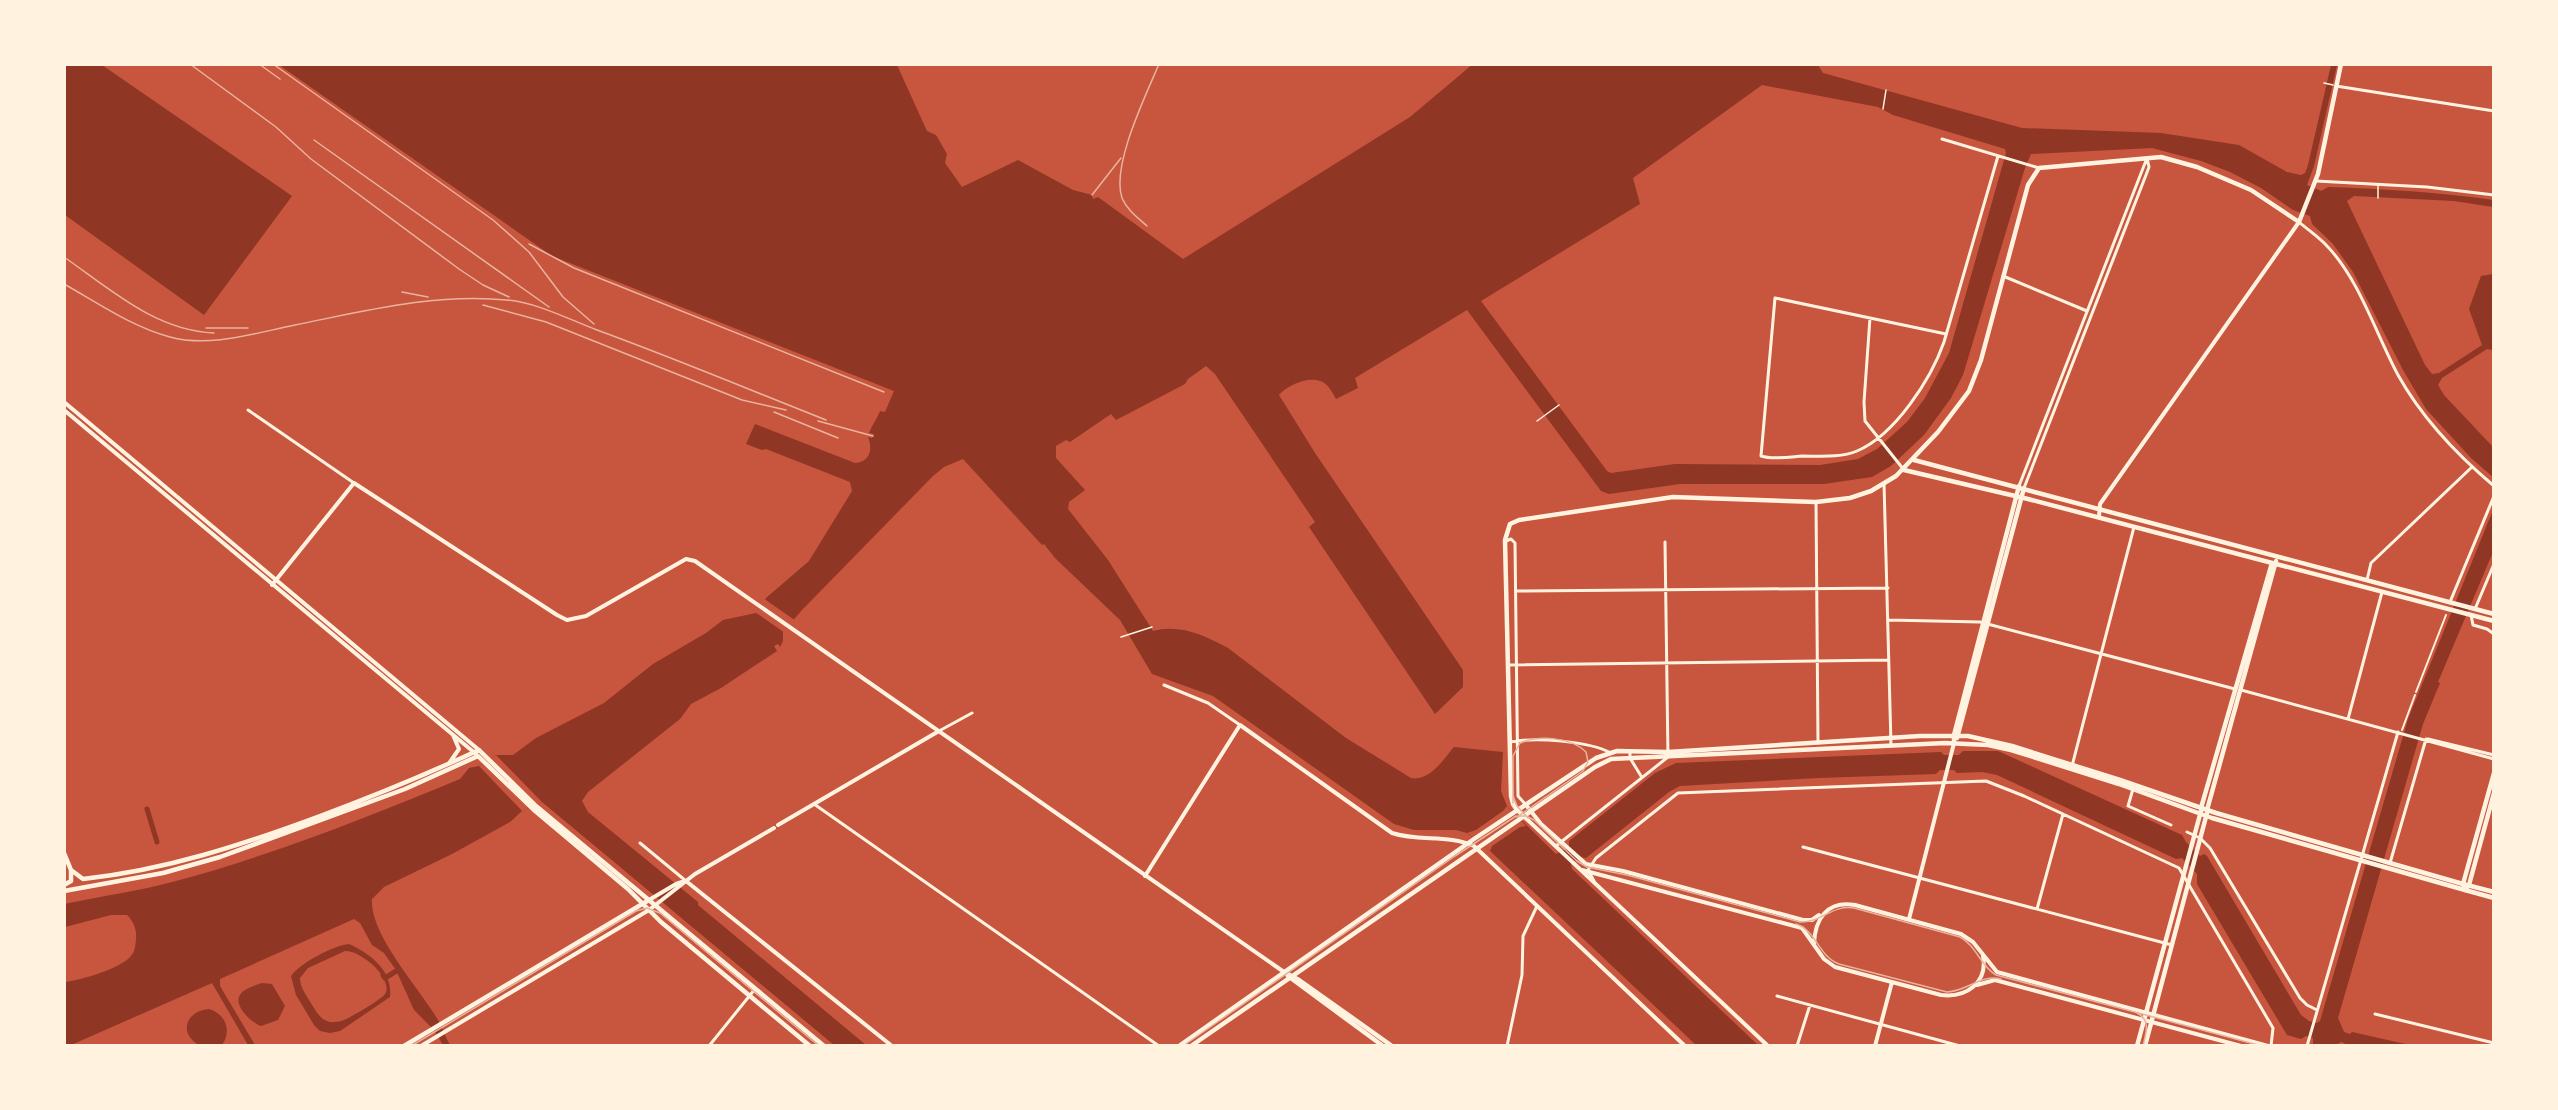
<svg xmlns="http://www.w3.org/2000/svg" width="2558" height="1110" font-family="'Libre Baskerville',serif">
	<rect width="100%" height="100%" fill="#c8553d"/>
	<path fill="#8f3625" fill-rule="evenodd" d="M65,64L102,65L292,196L204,315L65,215Z
		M1473,64L1818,65L1823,73L2022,128L2161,133L2239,145L2287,172L2301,175L2305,173L2308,165L2331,65H2337L2314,166L2307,185L2321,191L2328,187C2384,189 2439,192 2493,200V207L2454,201L2354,196L2347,201L2425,365L2432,374L2439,373L2482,345L2469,309L2481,276L2493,274V350L2487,349L2442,378L2438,385L2444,395L2493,447V477L2471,458L2426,409L2403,370L2353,272L2333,244L2312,224L2310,216L2293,210L2261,188L2230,172L2201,161L2152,148L2031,154L2025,168L1963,375L1951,398L1924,435L1891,466L1872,477L1824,484H1680L1609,494L1601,491L1467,310L1355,378L1358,388L1336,399C1332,392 1328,383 1320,381C1308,376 1286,386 1279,395L1315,453L1463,670V687L1435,714L1309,527L1315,522L1215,374L1206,366L1188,379L1185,384L1116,420L1111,414L1070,442L1066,440L1056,446V458L1085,490L1069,502L1068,509L1108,560L1153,631C1180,624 1204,635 1228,648L1346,738L1411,778C1429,782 1444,759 1454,747L1503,752L1501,791L1507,806L1556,854L1569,847V841L1655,773L1676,763L1941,752L1944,755H1959L1963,751H1998L2182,835L2186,842L2200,856L2204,854L2207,856L2301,1015L2309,1021L2317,1023L2320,1021L2408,719L2493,510V552L2438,682L2440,683L2423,724L2338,1018L2344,1032L2350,1034L2352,1032L2410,1045H2347L2342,1042L2334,1045H2313V1038L2306,1036L2301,1039L2287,1035L2197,884V874L2182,858L2176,859L1997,775L1982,772L1957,773L1954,770H1940L1936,774L1818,778L1680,786L1669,792L1586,858L1580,857L1571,864L1572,869L1758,1045H1696L1490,851L1467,833L1456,830H1414L1394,824L1213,696L1152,674L1120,620L1055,558L1044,544L1042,545L963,459L944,467L933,476L802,610L783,632V641L780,647L778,644L774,646L777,651L721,688L691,704L680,719L588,792L582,801L588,812L698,902V905L866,1045H834L542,802L522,811L510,822L452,854L384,887L372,899C369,934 420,989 438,1020C443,1028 445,1037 450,1045H443L434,1030L414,1010L396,970L384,953L372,945L360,923L354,919L220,979V986L255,1045H248L212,983L71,1045H65V982C81,980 119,969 130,957C135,952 135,947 136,940C137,930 134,922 127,915H111L65,927L64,904C102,896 140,891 176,881C273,855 368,817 460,779L469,768L479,766L496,755H513L536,738L604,703L653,664L706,633L723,620L756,613L766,598L809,561L852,491L850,482L766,449L762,450L746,444L755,424L855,463C870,462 873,449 868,437L872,438L874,434L869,433C872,425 877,419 880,411L885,412L894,391L552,256L279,65H897L927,131L936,135L947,154L945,163L962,187L1018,160L1073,190L1092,195L1093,199L1098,197L1183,259L1410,117ZM1762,85L1878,107L1893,115L2005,149L2006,153L1949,353L1925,398L1907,422L1877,449L1858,459L1820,465L1675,464L1611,473L1607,471L1481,301L1640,204L1633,178Z
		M349,944C371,954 393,971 390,997L340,1031L330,1033L320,1031L314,1025L296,995L291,976C299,964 334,945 349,944ZM345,951C355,951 366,959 373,965C379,971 391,985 385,994C382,999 347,1020 341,1021C336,1022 331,1023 327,1021C318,1018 314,1007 309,1000C305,993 300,987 300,978L308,968Z
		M262,983L272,984L285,1006L278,1020L261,1026C252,1023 233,1006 240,995C243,989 256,985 262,983Z
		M209,1009C226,1014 232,1031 222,1045H199C178,1033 186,1011 209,1009Z"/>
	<path fill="#c8553d" d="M763,598L796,621L785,633L752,610Z
		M496,755L542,802L522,811L479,766Z
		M1507,806L1526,826L1520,827L1492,846L1490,851L1467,833L1476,830L1503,811Z"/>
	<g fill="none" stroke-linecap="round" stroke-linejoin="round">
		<path stroke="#8f3625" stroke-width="5" d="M147,809L157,842
			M383,975L385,978L398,970"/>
		<path stroke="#fff3e0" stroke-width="1.5" d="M2324,83L2333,85
			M1883,109L1886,90
			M2378,198V184
			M1537,421L1559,405
			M1121,637L1152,627"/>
		<path stroke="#fff3e0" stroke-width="2" d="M2416,692L2446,615
			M2402,730L2415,695"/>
		<path stroke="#fff3e0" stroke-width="3" d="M2336,86L2494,111
			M1942,139L2039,168
			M2316,181L2427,187L2494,195
			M2299,222C2308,230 2319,237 2327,246C2359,279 2376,334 2398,375C2422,418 2456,454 2494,486
			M2003,276L2087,311
			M1870,318L1864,402L1865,421L1904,470
			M1946,334L1775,298L1761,456C1773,460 1790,457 1802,456C1819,456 1841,458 1857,451C1895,435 1931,379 1944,342L1998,156
			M248,410L354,483
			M1884,483L1891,745
			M2019,486L2147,158
			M2024,488L2146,175L2149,167L2147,158
			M1816,502L1818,743
			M1506,541L1511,539L1515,543L1518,796L1526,805
			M2367,580L2371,563L2472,467
			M1516,591L1888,588
			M2450,602L2494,496
			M2475,609L2494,564
			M2471,615L2473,625L2487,629L2494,634
			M1888,620L1980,622L2235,689
			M1508,665L1889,660
			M1164,685L1208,703L1240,725
			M2241,690L2494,759
			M2348,719L2382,592
			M939,731L972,713
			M2428,739L2494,755
			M1510,742C1535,737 1589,741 1611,753
			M1630,752V758L1641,776
			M2072,766L2134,527
			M2133,789L2128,806L2171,825
			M814,804L1159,1046
			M2187,832L2200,838L2210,848L2300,998L2307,1005L2317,1010
			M640,843L686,881
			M1556,846L1668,757L1665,542
			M1803,847L2172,945
			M2390,863L2426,739
			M1594,881L1588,870L1596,858L1678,793L1986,781L2024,796L2179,868L2273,1028L2271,1046
			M2037,909L2063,814
			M1777,996L1960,1046
			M2375,1014L2494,1043
			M709,1046L755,989
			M1507,1046L1522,975L1523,936L1537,906
			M1797,1046L1810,1005
			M2307,1046L2398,732"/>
		<path stroke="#fff3e0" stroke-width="4" d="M64,402L479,750
			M64,410L476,754
			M2099,517L2100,504L2299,222
			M272,585L354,483L557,615L567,620L586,616L686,559L695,561L1284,972
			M450,762L459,749L453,735
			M1526,805L1541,824L1586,864L1623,871L1803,920H1812L1819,915
			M1517,810L1768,1046
			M778,825L939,731
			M1582,870L1802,928L1824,959L1835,967L1941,995C1966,998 1988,983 1983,956
			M1145,876L1240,725L1392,833C1419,842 1448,834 1474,846L1685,1046
			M686,881L892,1046
			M649,900L676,884L685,881
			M1909,919L1954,743
			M1814,944C1815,919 1827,900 1855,905L1961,934L1973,942L1997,972L2268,1046
			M1977,985L1995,980L2241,1046
			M421,1046L649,910L695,874L774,828
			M1875,1046L1892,982"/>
		<path stroke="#fff3e0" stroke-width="4.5" d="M1914,460L2494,614
			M1904,470L2028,499L2494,621
			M1957,738L2024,488
			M1954,743V735L2019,486
			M2201,808L2272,563
			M1517,810L1513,804L1511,796L1505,540L1510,524L1519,520L1673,497L1816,502L1850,498L1871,491L1896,476L1938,432L1969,391L1981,360L2028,185L2039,168L2161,157L2197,167L2251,190L2299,222L2318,174L2341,64
			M2207,810L2276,561
			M2494,892L2463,884L2465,890L2494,898
			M1284,972L1299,980L1392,1046
			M1288,976L1383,1046
			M404,1046L649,900"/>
		<path stroke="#fff3e0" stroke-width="4.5" d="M64,853L71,870L83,879C166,870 242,845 320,816C374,796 427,774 479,750L536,806L824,1046
			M64,885L71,881V870
			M64,891L163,873L220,857L405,789L478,756L534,810L628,889L661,922L810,1046
			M1179,1046L1474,839L1596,758L1617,751L1668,752L1920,736H1968L2012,746L2120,780L2216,813L2463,884L2494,773
			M1191,1046L1595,767L1611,759L1945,743L1988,745L2011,750L2119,784L2212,818L2465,890L2469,885L2494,793
			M2137,1046L2201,811
			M2145,1046L2207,813"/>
		<path stroke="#e9b49f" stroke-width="1.5" d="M1513,796L1517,806L1528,818
			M1513,803V756L1520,743C1539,735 1571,737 1586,752L1588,762L1583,771L1517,817
			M1796,924C1817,931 1818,956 1839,964L1947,992C1968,991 1980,974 2001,979
			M2137,1013C2151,1020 2146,1033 2143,1046
			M411,1046L636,911L647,908L660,913L819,1046
			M1183,1046L1455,856L1516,816H1526L1534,820L1577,861L1587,867L1627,875L1800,922C1821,923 1833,904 1854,908L1960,937C1977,946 1980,966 1996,975L2262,1046"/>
		<path stroke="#e9b49f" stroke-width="1.5" d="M190,64L276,127L311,159L459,269L483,285L509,297
			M259,64L280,79
			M273,64L493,220L529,252L563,297L594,324
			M314,140L549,307
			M1092,195L1121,158
			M1147,226C1138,218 1127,210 1122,198C1111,166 1146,95 1159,64
			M529,244L574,268L884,392
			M64,257C110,289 156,331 214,333
			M64,284C98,303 132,327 170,337C210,348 255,333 295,325C365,311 435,293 507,300C538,303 568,319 597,330C674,358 750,390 826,420
			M402,292L428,297
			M483,305L546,322L742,400L786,410
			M206,328H248
			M774,412L838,438
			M818,421L873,436"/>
	</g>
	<rect width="2558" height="1110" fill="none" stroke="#fff3e0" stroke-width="132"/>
</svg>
